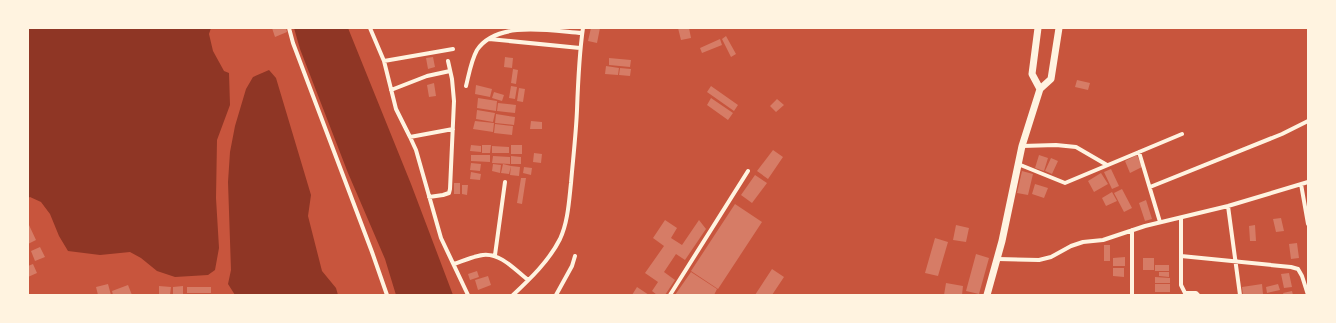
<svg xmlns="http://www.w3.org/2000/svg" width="1336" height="323" font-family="'Roboto Condensed',sans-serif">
	<rect width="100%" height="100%" fill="#c8553d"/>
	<path fill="#8f3625" d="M28,28H211L209,34L213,51L224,71L229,73L230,105L217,140L216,198L219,248L215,270L208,275L175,277L157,271L141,258L130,252L100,255L68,251L59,236L50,214L41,202L30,197L28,198Z
		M294,28H348L411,184L453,295H396L385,259L348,173L300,49Z
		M269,70L276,78L311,195L308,216L322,271L336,288L338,295H235L228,284L231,270L228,182L230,152L235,126L246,89L253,77Z"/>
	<path fill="#d67c66" d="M272,28H286L287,32L275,37Z
		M591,28H600L597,43L588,41Z
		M678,28H689L691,38L681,40Z
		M726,36L736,54L731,57L722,39Z
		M720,39L722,45L702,53L700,48Z
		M433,57L435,67L428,69L426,58Z
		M505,57L513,58L512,68L504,67Z
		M609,58L631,60L630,67L609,65Z
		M606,66L619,68L618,75L605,74Z
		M620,68L631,69L630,76L619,75Z
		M513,69L518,70L516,84L511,83Z
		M1077,80L1090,83L1088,90L1075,87Z
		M434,83L436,96L429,97L427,85Z
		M476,85L492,89L490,97L475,94Z
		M511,86L517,87L515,99L509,98Z
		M711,86L738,105L734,111L707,92Z
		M519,88L525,89L523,102L517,101Z
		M494,92L504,95L502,101L492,98Z
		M478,98L497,101L496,111L477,108Z
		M711,98L733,113L728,120L707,105Z
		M777,99L784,105L776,112L770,106Z
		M498,103L516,105L515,113L497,111Z
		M477,110L495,113L493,122L476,119Z
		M496,114L515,117L514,125L495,123Z
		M475,121L494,123L493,132L473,129Z
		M531,121L542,122V129H530Z
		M495,124L513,126L512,135L494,133Z
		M471,145L481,146V152L470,151Z
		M482,145H491L490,153H482Z
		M511,145H522V154H511Z
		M492,146L509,147V153H492Z
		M773,150L783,157L768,179L757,171Z
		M534,153L542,154L541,163L533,162Z
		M471,155H490V162L471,161Z
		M1039,155L1048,158L1044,171L1035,168Z
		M1137,155L1142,167L1130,173L1125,161Z
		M493,156L510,157V164L492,163Z
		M511,156L521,157V164H511Z
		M1051,158L1058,161L1052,174L1045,171Z
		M471,163L481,164L480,171L470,170Z
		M493,164L501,165L500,173L492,171Z
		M503,164L511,166L509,174L501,173Z
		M511,166L520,167L519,176L510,175Z
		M524,167L532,168L531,175L523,173Z
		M1111,169L1119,186L1112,189L1104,172Z
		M1022,171L1033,174L1028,195L1017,193Z
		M471,172L481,174L480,180L470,179Z
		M1101,173L1108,184L1094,192L1088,181Z
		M755,175L767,183L752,203L741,195Z
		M521,178H526L522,204L517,203Z
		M454,183H460V194H454Z
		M1035,184L1048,188L1044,198L1032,194Z
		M462,185H468L467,195L462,194Z
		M1122,189L1132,208L1124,212L1114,193Z
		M1112,192L1117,201L1106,206L1102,198Z
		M1146,200L1152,219L1145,221L1139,203Z
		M735,204L762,222L718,289L691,271Z
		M1281,218L1284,231L1276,232L1273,219Z
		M665,220L677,228L671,238L682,245L699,220L706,229L685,260L676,254L664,272L675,280L665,295H657L652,291L658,282L645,273L664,246L653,238Z
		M28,225H29L36,240L28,244Z
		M956,225L969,228L966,242L953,240Z
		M1255,225L1256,241H1250L1249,226Z
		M935,238L948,242L938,276L925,273Z
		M1297,243L1299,258L1291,259L1289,244Z
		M1104,245H1110V261H1104Z
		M40,247L45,257L35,261L31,251Z
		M976,254L989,258L979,294L966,291Z
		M1125,257V266H1113V258Z
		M1143,258H1154V270H1143Z
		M33,264L37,273L28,277V266Z
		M1155,265H1169V271H1155Z
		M1113,268H1124V277L1113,276Z
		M772,269L784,277L772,295H755Z
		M477,271L479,277L470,280L468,274Z
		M691,272L717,289L714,295H675Z
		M1159,272H1169V277L1159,276Z
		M1289,273L1292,287L1284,288L1281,274Z
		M488,276L491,285L478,290L475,280Z
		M1155,277L1170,278V283H1155Z
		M946,283L963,286L962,295H944Z
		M108,284L111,295H98L96,287Z
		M1155,284H1170V292H1155Z
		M1262,284L1263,294L1243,295L1242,287Z
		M1278,284L1280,290L1267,293L1266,287Z
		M128,285L132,295H113L112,291Z
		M159,286L171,287L170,295L159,294Z
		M183,286V295H173V287Z
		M187,287H211V293H187Z
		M637,287L649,295H632Z
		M1292,291L1293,295H1284L1283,293Z"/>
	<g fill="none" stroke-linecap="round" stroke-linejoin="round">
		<path stroke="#fff3e0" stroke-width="4" d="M289,28L293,43L372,252L387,295
			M370,28L384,61L396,109L410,137L416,150L441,238L468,295
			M489,39L580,48
			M384,61L453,49
			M466,86C469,74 471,61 477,50C497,20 552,31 582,33
			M391,90L427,76L450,71
			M410,137L453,129
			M1022,146L1056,145L1076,147L1107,165
			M1139,152L1160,222
			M1018,164L1065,183L1182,134
			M1301,184L1308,224
			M1150,187L1282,134L1308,121
			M429,197L443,195L449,193L450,189L454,101L452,79L448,61
			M1228,206L1240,295
			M1181,218V285L1185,293H1196L1198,295
			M1132,230V295
			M495,255L505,182
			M1181,256L1291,267L1298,269L1302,276L1308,295
			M998,259L1039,260L1051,257L1071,246L1083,242L1103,240L1145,226L1228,206L1308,182
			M454,264C463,261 474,256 483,255C501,253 515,270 528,280
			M513,295C530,279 549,261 560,239C568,222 569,201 571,183C573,159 576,134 577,110C578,82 579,55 583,28
			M556,295L572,266L575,256
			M670,295L748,171"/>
		<path stroke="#fff3e0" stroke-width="7" d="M1038,28L1032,74L1040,89
			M987,295L1002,241L1022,146L1040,89L1051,79L1059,28"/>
	</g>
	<rect width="1336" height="323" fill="none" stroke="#fff3e0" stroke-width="58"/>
</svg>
